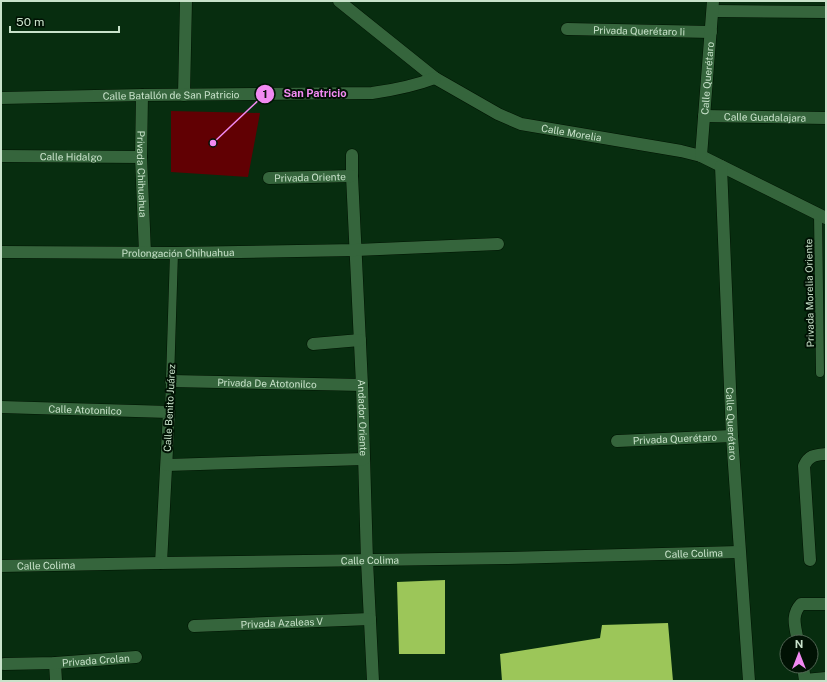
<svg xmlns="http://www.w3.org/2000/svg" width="827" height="682" font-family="'Public Sans',sans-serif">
	<rect width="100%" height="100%" fill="#072d0f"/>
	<path fill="#610003" d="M171,111L260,113L248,177L171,172Z"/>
	<path fill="#9cc659" d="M445,580V654H399L397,582Z
		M668,623L673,681H502L500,654L600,638L602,625Z"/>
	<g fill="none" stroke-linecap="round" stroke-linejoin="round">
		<g stroke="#001302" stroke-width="9">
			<path id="lane" d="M818,213L820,373
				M169,412L174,253"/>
		</g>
		<g stroke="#001302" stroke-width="13">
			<g id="street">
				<path id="s1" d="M339,1L435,78L498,114L521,124L681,151L701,156L826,218"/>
				<path d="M713,11L826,12"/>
				<path id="s2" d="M567,29L711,32"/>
				<path id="s3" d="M142,95L141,157L145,253"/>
				<path d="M184,95L186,1"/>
				<path id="s4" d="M1,98L142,95L372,93C394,90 414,86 435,78"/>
				<path id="s5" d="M704,116L826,118"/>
				<path id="s6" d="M352,155V176L362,385L367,561L373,681"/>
				<path id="s7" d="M1,156L141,157"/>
				<path id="s8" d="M701,156L713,1"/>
				<path id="s9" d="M721,166L732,436L749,681"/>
				<path id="s10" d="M269,178L352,176"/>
				<path id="s11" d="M1,252L174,253L356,250L498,244"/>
				<path d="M313,344L360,340"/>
				<path id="s12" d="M171,381L362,385"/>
				<path id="s13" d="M1,407L169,412L161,563"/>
				<path id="s14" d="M617,441L732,436"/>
				<path d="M167,465L364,459"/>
				<path d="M810,560L804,466C809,455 815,455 826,454"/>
				<path id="s15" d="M1,566L161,563L507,558L739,552"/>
				<path id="s16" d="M194,626L370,619"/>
				<path d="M798,642C796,628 790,616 801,604H826"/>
				<path d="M55,663L56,681"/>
				<path id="s17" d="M4,664L55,663L136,657"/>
				<path d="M803,666L805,681"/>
				<path d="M805,680L826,678"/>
			</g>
		</g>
		<use href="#lane" stroke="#35653c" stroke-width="8"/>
		<use href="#street" stroke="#35653c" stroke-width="12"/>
	</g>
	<g text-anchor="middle" stroke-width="4" stroke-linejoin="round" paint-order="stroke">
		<g font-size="10" fill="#c8e2ca" stroke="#011204">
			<text dy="4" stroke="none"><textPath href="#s2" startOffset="72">Privada Querétaro Ii</textPath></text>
			<text dy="4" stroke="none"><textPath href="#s8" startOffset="78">Calle Querétaro</textPath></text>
			<text dy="4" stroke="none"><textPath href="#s4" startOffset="170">Calle Batallón de San Patricio</textPath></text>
			<text dy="4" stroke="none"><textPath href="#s5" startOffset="61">Calle Guadalajara</textPath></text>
			<text dy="4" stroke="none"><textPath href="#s1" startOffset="272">Calle Morelia</textPath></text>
			<text dy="4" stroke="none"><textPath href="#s7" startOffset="70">Calle Hidalgo</textPath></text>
			<text dy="4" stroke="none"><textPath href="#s3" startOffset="79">Privada Chihuahua</textPath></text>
			<text dy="4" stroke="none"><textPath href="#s10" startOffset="41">Privada Oriente</textPath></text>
			<text dy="4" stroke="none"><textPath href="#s11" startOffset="177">Prolongación Chihuahua</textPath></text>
			<text transform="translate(809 293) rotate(-91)" y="4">Privada Morelia Oriente</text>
			<text dy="4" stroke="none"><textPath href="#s12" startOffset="96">Privada De Atotonilco</textPath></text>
			<text transform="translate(169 408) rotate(-87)" y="4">Calle Benito Juárez</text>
			<text dy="4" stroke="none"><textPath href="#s13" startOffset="84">Calle Atotonilco</textPath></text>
			<text dy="4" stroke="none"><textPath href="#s6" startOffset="263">Andador Oriente</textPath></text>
			<text dy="4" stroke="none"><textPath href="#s9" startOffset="258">Calle Querétaro</textPath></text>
			<text dy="4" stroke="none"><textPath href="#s14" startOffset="58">Privada Querétaro</textPath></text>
			<text dy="4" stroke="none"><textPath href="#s15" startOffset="693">Calle Colima</textPath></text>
			<text dy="4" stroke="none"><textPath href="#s15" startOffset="369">Calle Colima</textPath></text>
			<text dy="4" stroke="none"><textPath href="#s15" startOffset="45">Calle Colima</textPath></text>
			<text dy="4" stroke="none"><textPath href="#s16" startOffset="88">Privada Azaleas V</textPath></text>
			<text dy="4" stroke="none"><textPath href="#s17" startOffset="92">Privada Crolan</textPath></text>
		</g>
	</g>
	<path fill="none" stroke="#f28af2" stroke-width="1.5" d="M213 143L265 94"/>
	<g fill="#f28af2" stroke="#011204" stroke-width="1.5">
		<circle cx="213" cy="143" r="4"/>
		<circle cx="265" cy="94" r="10"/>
	</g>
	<g font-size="12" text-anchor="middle" font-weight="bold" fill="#111">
		<text x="265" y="98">1</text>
	</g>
	<g font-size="11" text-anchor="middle" font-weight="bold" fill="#f28af2" stroke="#011204" stroke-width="4" stroke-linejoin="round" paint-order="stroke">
		<text x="315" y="97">San Patricio</text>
	</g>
	<rect width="827" height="682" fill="none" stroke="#c8e2ca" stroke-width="4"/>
	<g transform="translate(799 654)"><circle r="19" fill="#011204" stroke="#516553"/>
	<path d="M0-3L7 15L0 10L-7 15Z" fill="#f28af2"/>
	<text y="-6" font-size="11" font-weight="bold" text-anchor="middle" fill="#c8e2ca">N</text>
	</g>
	<path d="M10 26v6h109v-6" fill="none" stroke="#c8e2ca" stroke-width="2"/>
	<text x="16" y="26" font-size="12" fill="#c8e2ca" stroke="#011204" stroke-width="3" paint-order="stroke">50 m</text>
</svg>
